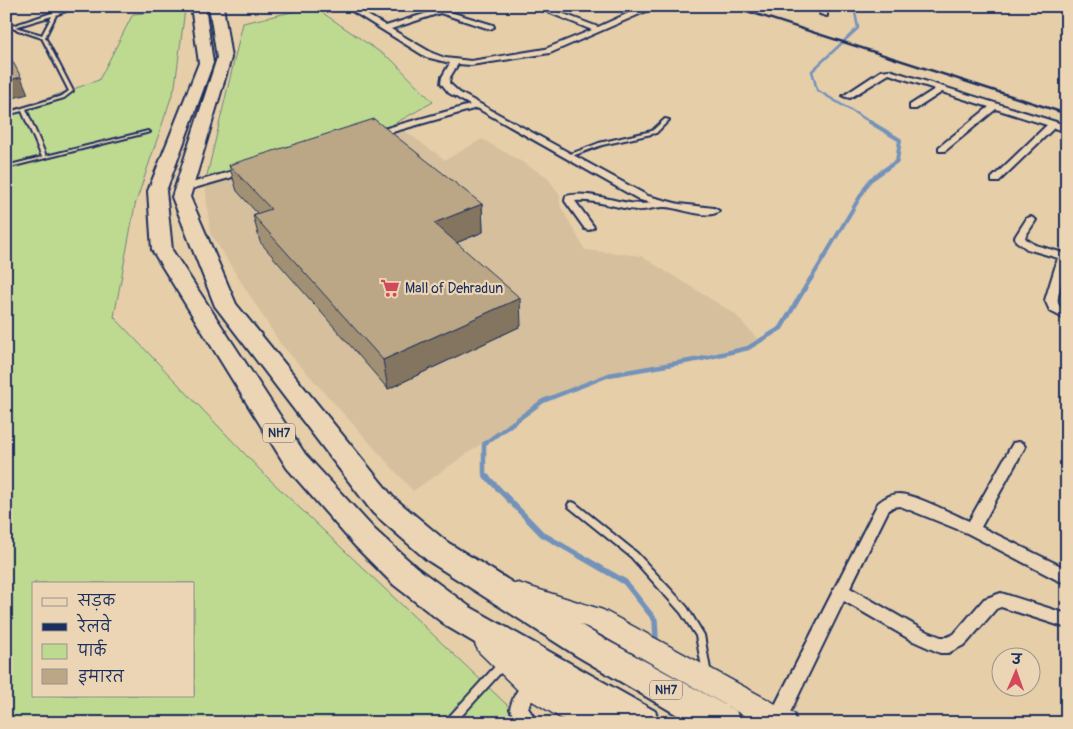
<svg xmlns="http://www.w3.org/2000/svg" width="1073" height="729" font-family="Pangolin,'Playpen Sans Deva',sans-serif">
	<rect width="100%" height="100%" fill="#e6cea9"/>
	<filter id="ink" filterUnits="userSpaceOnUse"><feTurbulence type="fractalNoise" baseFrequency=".02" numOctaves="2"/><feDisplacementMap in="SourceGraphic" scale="10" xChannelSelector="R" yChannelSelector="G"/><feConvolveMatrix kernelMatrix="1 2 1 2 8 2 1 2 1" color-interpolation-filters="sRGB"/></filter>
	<g filter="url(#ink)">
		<path fill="#d5bf9d" d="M402,129L445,160L482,139L546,176L560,195V205L585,250L641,256L735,314L759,341L725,353L609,375L543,401L413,491L280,343L210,233L205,184Z"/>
		<path fill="#beda91" stroke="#6c8478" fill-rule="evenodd" d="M314,7L393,61L433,102L392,125L205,184L243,23Z
			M185,9L175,86L135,205L114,317L265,475L526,723H6V113L99,80L133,14ZM34,583H194V695H34Z"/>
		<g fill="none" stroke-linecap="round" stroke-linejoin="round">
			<path stroke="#7392ba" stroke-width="2.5" d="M856,6L854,7L858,28L812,71L817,90L872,123"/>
			<path stroke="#7392ba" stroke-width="4" d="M811,279L870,180L897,161L900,140L870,122"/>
			<path stroke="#7392ba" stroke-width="4.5" d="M487,477L484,474V444L543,401L609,375L701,359L748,348L781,328L811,278"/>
			<path stroke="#7392ba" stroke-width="5.5" d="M486,476L542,534L625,582L655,620L656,639"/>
			<g stroke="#1b2f5e" stroke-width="4">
				<path id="lane" d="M73,6H79L56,15L45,37L73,91L64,98L26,109L46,156L148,131L150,132L6,168V166L42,157L22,111L6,115V113L62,96L69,91L42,38L12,28L6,30V28ZM52,16L42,35L15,27Z
					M665,119L669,120L656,133L602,145L572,156H568V155L599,143L652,131Z
					M572,502L575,503L637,553L687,607L704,635L711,675L710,678L707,679L704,678L696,636L681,613L631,557L569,507L568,505L569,503Z
					M502,661L505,662L506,665L505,668L455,723H445L446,720L499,662Z"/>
			</g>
			<g stroke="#1b2f5e" stroke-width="4">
				<path id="street" d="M344,6H352L386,26L440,9L493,25L494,27L490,29L440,13L391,29L432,53L445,58L471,61L545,49L592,30L533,6H543L598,27L644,6H651L649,10L550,53L471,65L458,64L450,77L449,83L460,93L648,196L679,204L714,208L719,211C708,221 676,206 663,207C654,207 646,211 636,210C616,208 596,199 575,201L594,227L589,230L585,229L565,201L566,196C595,189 623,208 651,203L640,200L477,108L375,137H369V133L470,105L449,93L441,83L442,77L450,63L426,57Z
					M821,6H827V16L820,14Z
					M889,70L1056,122L1067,126V132L1054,128L998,182H992V178L1047,125L996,109L945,151H939V147L989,107L942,92L916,109H910V105L935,89L889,74L850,98L843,96L881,71Z
					M247,167L250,168V172L184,191L179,188L181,186Z
					M1031,217L1036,220L1025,237L1026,239L1035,245L1067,254C1067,266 1056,297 1058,303C1059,307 1063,308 1067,311V320L1050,311L1045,300L1058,258L1027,249L1016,241L1015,237L1027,218Z
					M1018,442L1023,443L1025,447L981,527L1067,569V580L1063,582L1057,580L967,533L900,506L893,507L888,511L850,588L923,630L941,637H947L954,634L984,599L1001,593L1067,614V628L1001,607L996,609L966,644L948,653H940L911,640L844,601L785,723H770L768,719L771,713L878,503C884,498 891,494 899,494C915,494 952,514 969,521L1013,443Z
					M533,679L539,681L542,687C538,696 531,699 528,708L538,723H517L510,709C514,694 518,685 533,679Z"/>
			</g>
			<g stroke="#1b2f5e" stroke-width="3">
				<path id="secondary" d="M518,583L603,610L794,714L797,723H757L587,627L510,600L506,593L510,586Z
					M488,632L497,636L542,678L605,714L608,723H569L524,696L479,652L475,644L479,636Z"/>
			</g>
			<g stroke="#1b2f5e" stroke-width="4">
				<path id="highway" d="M191,6H205L213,63L166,191L172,250L305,454L375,530L416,567L470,607L655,711L660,723H610L448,627L394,585L355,546L287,468L152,250L148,191L199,63Z
					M209,6H223L231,58L190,197L236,304L393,497L447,542L599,636L736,711L741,723H691L577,656L427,560L373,513L215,306L172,197L217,58Z"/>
			</g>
			<use href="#lane" fill="#ebd5b4" fill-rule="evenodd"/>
			<use href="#street" fill="#ebd5b4" fill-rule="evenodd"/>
			<use href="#secondary" fill="#ebd5b4" fill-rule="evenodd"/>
			<use href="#highway" fill="#ebd5b4" fill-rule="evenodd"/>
			<path stroke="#1b2f5e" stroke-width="2.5" d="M731,6L1067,114"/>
		</g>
		<path fill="#a19073" stroke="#1b2f5e" d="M229,165L482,204L483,232L456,243L521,326L388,389L260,242L253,215L257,213L237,191Z"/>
		<path fill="#83755e" stroke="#1b2f5e" d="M21,77L28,94L6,100V81Z
			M482,204L483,232L436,251L434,223Z
			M520,298L521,326L388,389L383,360Z"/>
		<path fill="#bba786" stroke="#1b2f5e" d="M6,49L21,77L6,81Z
			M374,119L482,204L434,223L520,298L383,360L253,215L271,209L229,165Z"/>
	</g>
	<defs>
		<g id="supermarket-bare" transform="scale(1.5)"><path d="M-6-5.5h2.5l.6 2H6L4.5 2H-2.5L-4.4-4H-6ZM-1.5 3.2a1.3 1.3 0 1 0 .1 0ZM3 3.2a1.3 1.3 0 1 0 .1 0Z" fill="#d1495b" stroke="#ebd5b4" stroke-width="2.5" paint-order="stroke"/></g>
	</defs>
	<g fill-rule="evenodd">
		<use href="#supermarket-bare" x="390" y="288"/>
	</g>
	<g text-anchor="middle" stroke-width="4.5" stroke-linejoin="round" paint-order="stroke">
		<g fill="#ebd5b4" stroke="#596178" stroke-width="1">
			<rect x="263" y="423.5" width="32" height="19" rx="4"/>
			<rect x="650" y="680.5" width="32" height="19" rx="4"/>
		</g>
		<g font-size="12" font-weight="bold" fill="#1b2f5e">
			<text x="279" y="437">NH7</text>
			<text x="666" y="694">NH7</text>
		</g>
		<g font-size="14" fill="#1b2f5e" stroke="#ebd5b4" text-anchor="start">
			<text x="405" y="293">Mall of Dehradun</text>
		</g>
	</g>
	<rect width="1073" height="729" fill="none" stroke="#ebd5b4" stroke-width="25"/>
	<rect x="12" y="12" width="1048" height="704" fill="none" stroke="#1b2f5e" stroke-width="2" filter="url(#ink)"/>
	<rect x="32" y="582" width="162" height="115" fill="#ebd5b4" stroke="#989392"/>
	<rect x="42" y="598" width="25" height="8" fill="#ebd5b4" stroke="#989392"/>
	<text x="78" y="606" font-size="15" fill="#1b2f5e">सड़क</text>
	<rect x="42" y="623" width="25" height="8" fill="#1b2f5e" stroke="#989392"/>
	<text x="78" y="632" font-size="15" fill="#1b2f5e">रेलवे</text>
	<rect x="42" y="644" width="25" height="15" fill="#beda91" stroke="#989392"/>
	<text x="78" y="656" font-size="15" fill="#1b2f5e">पार्क</text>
	<rect x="42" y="669" width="25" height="15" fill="#bba786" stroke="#989392"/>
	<text x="78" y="682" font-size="15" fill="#1b2f5e">इमारत</text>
	<g transform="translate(1016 672) rotate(2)"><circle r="24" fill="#ebd5b4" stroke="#989392"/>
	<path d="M0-4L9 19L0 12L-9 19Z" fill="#d1495b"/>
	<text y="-8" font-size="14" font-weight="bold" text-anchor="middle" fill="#1b2f5e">उ</text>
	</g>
</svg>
